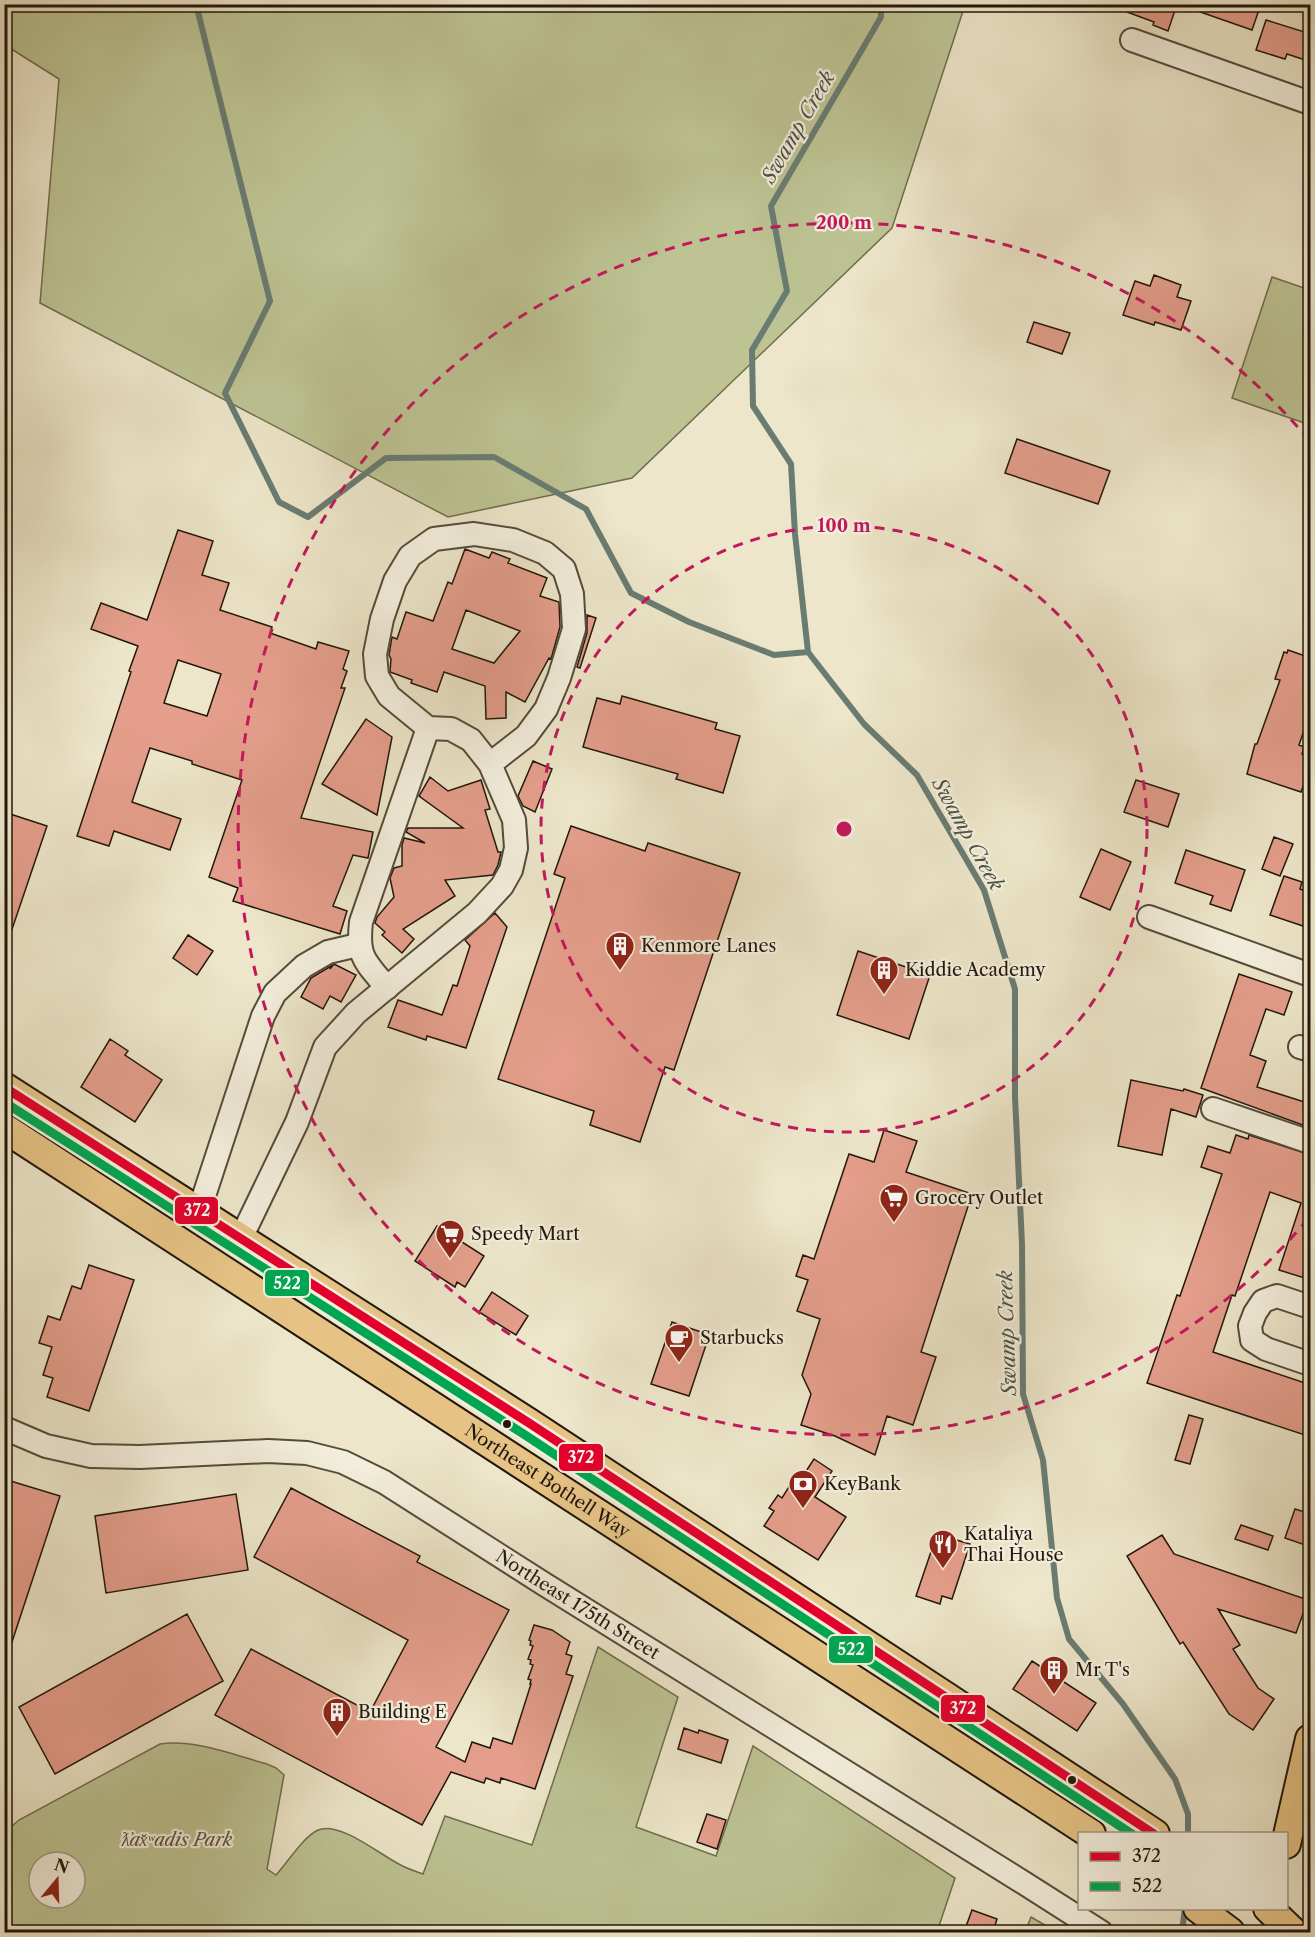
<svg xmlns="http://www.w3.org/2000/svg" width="1315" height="1937" font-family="'Libre Caslon Text',serif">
	<rect width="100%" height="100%" fill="#ede6ca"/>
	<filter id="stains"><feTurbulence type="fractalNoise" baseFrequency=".00333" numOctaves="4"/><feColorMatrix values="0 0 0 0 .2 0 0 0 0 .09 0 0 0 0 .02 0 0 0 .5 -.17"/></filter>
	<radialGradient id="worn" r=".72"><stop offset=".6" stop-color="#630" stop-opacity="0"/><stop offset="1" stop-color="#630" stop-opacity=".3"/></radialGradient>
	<path fill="#bdc393" stroke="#706d4f" stroke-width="1.5" fill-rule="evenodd" d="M4,5L5,4L965,5L892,228L632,478L448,517L40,303L59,79L5,45Z
		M1272,277L1310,290V425L1232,398Z
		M598,1647L678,1697L636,1827L716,1856L753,1746L955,1878L937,1932H5V1832L19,1820L160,1744C195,1739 234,1755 267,1764L276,1768L284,1775L267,1869L276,1875C288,1862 303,1837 318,1830C339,1821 378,1853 397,1863C405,1868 414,1871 423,1874L445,1816L532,1845ZM39,1862H75V1898H39Z
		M1031,1917L1057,1932H1025Z"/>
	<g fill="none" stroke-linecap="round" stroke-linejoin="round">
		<path stroke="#697c72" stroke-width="6" d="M196,4L270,301L225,393L279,502L308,517L386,458L494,457L586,509L631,593L689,622L774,655L808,652
			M881,4V17L771,206L787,291L752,350L753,406L791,464L795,534L808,652L864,724L917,775L984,890L1015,989V1097L1022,1244L1023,1394L1043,1460L1057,1598L1069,1639L1123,1704L1175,1779L1188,1814V1834
			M1182,1932L1185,1908"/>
	</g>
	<path fill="#e49e8b" stroke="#22170b" stroke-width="1.5" fill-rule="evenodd" d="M1112,4H1177L1168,31L1153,25L1154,22L1111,6Z
		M1187,4H1261L1252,30L1186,7Z
		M1266,20L1311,34V62L1287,54L1285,59L1256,50Z
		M1154,275L1181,285L1177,297L1191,301L1181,330L1155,322L1154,325L1123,315L1135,281L1150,286Z
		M1034,322L1070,333L1062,354L1027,342Z
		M1017,439L1110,471L1098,504L1005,473Z
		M178,530L213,541L202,575L229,583L220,610L272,627L270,633L316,649L318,642L349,651L343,669L347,671L341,688H345L301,818L373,832L368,858L353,855L333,906L347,911L340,934L233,901L238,888L209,877L242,780L192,764V761L150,748L132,802L181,819L170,850L114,831L109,846L77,836L131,672L129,671L138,646L91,629L101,603L147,620ZM178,660L221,674L207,716L164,703Z
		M465,549L489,558L492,552L510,559L508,563L547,578L540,596L559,602L560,627L551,659L549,658L525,702L506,692V718L486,719L485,686L444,672L437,692L411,683L412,680L390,672L391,659L389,655L392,637L397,639L406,612L433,621L448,582L452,584ZM466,610L520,631L494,663L452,649Z
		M587,615L596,618L580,668L577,667L587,633Z
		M1288,650L1311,658V709L1299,745L1304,747L1302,754L1311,757V765L1301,792L1247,774L1255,744H1257L1280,680L1275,679L1284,652L1287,653Z
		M622,696L717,723L715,729L740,736L723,793L676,779L678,774L583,747L597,698L620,704Z
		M366,719L392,737L377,815L322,784Z
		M533,761L552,769L535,812L523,806L518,796Z
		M430,777L448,791L481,780L490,809L485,810L498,852H501L498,865L493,875L445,880L455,896L403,929L414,939L402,953L382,935L385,932L375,923L377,917L394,897L390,878L394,868L402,866V845L404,838L425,843L406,832L408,828H463L419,796Z
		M1136,780L1179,794L1168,827L1124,812Z
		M4,812L47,826L7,944H4Z
		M571,826L645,851L648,843L740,873L674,1070L665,1067L640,1142L590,1125L594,1111L498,1079L565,878L554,874Z
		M1274,837L1293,844L1280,876L1262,869Z
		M1101,849L1131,862L1110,910L1080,897Z
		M1186,850L1245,870L1231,911L1210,904L1213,896L1175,883Z
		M1284,876L1302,882L1300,889L1311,893V913L1306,927L1270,915Z
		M495,913L507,927L466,1048L427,1036L426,1040L388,1027L398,1000L442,1015L453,985L457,986L470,946L465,940Z
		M188,935L213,951L197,975L173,958Z
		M858,951L930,975L909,1039L837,1015Z
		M334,964L356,975L341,1002L330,996L323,1009L301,997L311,978L331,966L330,969Z
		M1239,974L1292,992L1284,1015L1266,1009L1250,1055L1266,1061L1257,1087L1311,1104V1128L1201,1088Z
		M110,1039L128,1051L125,1055L162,1080L135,1122L81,1087Z
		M1131,1080L1183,1091L1184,1089L1203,1095L1196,1117L1171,1109L1162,1155L1118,1146Z
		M884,1130L917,1141L906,1172L972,1194L921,1352L936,1357L913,1425L887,1416L875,1455L835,1436L801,1425L811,1394L802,1375L820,1319L797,1311L808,1280L796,1276L803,1255L814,1259L849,1154L874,1162Z
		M1236,1135L1248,1139L1249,1135L1311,1155V1280L1279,1270L1301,1203L1270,1192L1235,1296L1232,1295L1213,1352L1311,1385V1437L1147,1383L1177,1295L1180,1296L1222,1174L1201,1167L1208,1146L1230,1153Z
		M437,1226L484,1256L465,1287L457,1282L455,1287L415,1261Z
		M89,1265L134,1280L89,1411L47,1397L53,1378L43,1375L52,1347L39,1343L48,1316L60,1320L72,1286L81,1289Z
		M492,1292L528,1316L516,1335L479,1312Z
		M672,1322L704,1333L702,1340L707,1342L689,1396L651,1384Z
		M1189,1415L1203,1419L1190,1464L1175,1460Z
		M814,1459L832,1471L815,1497L846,1517L818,1560L764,1526L774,1511L769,1508L778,1495L782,1498L792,1482L797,1485Z
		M4,1479L60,1496L8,1654L4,1653Z
		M291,1488L420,1556L417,1562L509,1610L436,1747L465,1762L472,1742L490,1748L493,1738L512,1744L531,1684H530L531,1680L528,1679L533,1665L530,1664L531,1660L528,1659L533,1646L530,1645L531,1641L529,1640L534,1625L552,1630L570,1642L566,1654L572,1656L566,1674L573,1676L535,1789L501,1778L500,1783L486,1778L484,1783L451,1772L422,1825L215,1715L251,1649L370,1712L408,1640L254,1557Z
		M236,1494L248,1570L106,1593L95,1516Z
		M1295,1509L1311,1514V1547L1285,1538Z
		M1241,1525L1273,1536L1268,1550L1235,1539Z
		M937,1534L970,1544L952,1599L942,1596L940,1604L916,1596Z
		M1162,1535L1174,1554L1308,1600L1296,1633L1218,1609L1240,1645L1233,1649L1258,1688L1274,1699L1253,1730L1229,1714L1183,1642L1180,1644L1127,1556Z
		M187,1614L223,1681L55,1774L19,1707Z
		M1032,1661L1096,1703L1077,1731L1013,1689Z
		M684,1728L698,1733L699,1730L728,1740L721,1763L678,1749Z
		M707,1814L726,1820L717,1849L697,1842Z
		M972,1910L997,1919L993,1932H964Z"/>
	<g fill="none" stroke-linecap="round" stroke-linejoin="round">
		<g stroke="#554b3b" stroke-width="26">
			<g id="minor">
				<path d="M1132,40L1310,103"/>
				<path d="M1149,917L1310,975"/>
				<path d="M387,988C365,961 357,958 361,922L428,728"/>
				<path d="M1300,1047L1310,1050"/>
				<path d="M1213,1109L1310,1142"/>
				<path d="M199,1211L263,1016L275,993L304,966L328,952L358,945"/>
				<path d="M241,1238L297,1122L325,1047L356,1013L477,913L502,886L511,870L516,848L514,820L490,764L471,740L451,729L428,728L389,696L377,676L375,654L382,619L395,581L410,556L434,539L474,534L513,540L545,553L564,569L572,594L574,629L559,678L546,709L526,736L490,764"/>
				<path d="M1310,1307L1277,1296L1263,1301L1255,1313L1250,1326L1252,1340L1266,1349L1310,1364"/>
				<path id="s1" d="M4,1428L46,1446L91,1456L140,1457L268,1451L307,1453L343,1462L384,1482L544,1584L1024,1883L1101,1932"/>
			</g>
		</g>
		<g stroke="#22170b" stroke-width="32">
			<g id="major">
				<path d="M4,1087L529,1423L1155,1834"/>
				<path id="s2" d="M4,1128L1091,1834"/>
				<path d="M1286,1844L1310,1739"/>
				<path d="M1198,1908L1230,1932"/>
				<path d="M1268,1908L1293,1932"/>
			</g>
		</g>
		<use href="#minor" stroke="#f3efdd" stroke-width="22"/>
		<use href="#major" stroke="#e6c385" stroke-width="28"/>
		<g stroke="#f3efdd" stroke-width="14">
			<path id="bus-1" d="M4,1087L529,1423L1154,1834"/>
		</g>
		<g stroke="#f3efdd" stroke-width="14">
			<path id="bus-2" d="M4,1102L522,1433L1132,1834"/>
		</g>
		<use href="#bus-1" stroke="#e4002b" stroke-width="9"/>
		<use href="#bus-2" stroke="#00a651" stroke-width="9"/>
	</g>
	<g fill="none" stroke="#c2185b" stroke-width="3" stroke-dasharray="10 8">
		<circle cx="844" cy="829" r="303"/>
		<path d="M1308 1219A606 606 0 1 1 1308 439"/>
	</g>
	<defs>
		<g id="building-pin" transform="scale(1.5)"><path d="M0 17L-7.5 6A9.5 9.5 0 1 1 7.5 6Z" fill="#8f2418" stroke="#f3efdd"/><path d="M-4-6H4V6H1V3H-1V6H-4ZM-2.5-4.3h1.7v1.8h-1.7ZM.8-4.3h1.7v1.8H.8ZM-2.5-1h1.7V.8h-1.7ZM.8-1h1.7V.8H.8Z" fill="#fff"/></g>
		<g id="supermarket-pin" transform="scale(1.5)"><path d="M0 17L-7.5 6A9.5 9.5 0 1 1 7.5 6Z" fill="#8f2418" stroke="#f3efdd"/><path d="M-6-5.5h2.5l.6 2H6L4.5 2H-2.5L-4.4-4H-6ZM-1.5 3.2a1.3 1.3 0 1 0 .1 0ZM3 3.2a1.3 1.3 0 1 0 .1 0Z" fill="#fff"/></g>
		<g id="cafe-pin" transform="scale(1.5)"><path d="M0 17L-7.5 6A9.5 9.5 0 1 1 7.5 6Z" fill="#8f2418" stroke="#f3efdd"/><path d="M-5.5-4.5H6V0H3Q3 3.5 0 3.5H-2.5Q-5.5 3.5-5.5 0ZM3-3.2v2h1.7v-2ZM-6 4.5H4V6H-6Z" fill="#fff"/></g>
		<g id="bank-pin" transform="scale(1.5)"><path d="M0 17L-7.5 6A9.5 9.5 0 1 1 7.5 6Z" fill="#8f2418" stroke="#f3efdd"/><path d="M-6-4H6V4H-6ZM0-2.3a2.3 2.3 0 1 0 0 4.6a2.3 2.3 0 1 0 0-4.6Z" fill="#fff"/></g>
		<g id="restaurant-pin" transform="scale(1.5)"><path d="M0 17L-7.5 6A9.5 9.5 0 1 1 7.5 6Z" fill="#8f2418" stroke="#f3efdd"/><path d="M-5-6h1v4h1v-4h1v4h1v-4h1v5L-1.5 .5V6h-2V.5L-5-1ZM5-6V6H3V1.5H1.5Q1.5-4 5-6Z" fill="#fff"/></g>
	</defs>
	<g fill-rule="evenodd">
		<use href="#building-pin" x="620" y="946"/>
		<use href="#building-pin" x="884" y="970"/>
		<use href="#supermarket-pin" x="894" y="1198"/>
		<use href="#supermarket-pin" x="450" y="1234"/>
		<use href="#cafe-pin" x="679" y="1338"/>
		<use href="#bank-pin" x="803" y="1484"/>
		<use href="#restaurant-pin" x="943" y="1544"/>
		<use href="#building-pin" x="1054" y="1670"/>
		<use href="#building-pin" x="337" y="1712"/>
	</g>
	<g fill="#22170b" stroke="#f3efdd" stroke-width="2">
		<circle cx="507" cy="1424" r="5"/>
		<circle cx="1072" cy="1780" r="5"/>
	</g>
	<g text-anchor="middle" stroke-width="4.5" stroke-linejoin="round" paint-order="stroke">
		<g font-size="18" fill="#22170b" stroke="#f3efdd" text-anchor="start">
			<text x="641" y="952">Kenmore Lanes</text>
			<text x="905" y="976">Kiddie Academy</text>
			<text x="915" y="1204">Grocery Outlet</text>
			<text x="471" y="1240">Speedy Mart</text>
			<text x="700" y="1344">Starbucks</text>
			<text x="824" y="1490">KeyBank</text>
			<text x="964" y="1540">Kataliya<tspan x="964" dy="21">Thai House</tspan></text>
			<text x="1075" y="1676">Mr T's</text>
			<text x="358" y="1718">Building E</text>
		</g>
		<g font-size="18" fill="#22170b" stroke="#f3efdd">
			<text dy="6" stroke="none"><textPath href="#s2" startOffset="648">Northeast Bothell Way</textPath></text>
			<text dy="6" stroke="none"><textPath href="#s1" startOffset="620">Northeast 175th Street</textPath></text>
		</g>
		<g font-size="18" font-style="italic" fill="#58533b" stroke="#f3efdd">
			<text x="177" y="1846">ƛ̕ax̌ʷadis Park</text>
		</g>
		<g font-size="20" font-style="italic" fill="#4c5247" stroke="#f3efdd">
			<text transform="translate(798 127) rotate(-60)" y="7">Swamp Creek</text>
			<text transform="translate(968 834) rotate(61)" y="7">Swamp Creek</text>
			<text transform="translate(1007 1333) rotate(-92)" y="7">Swamp Creek</text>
		</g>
	</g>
	<circle cx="844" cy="829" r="9" fill="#c2185b" stroke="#f3efdd" stroke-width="3"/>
	<g font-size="18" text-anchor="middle" font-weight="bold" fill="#c2185b" stroke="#f3efdd" stroke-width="4.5" stroke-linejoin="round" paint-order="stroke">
		<text x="844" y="229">200 m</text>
		<text x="844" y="532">100 m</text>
	</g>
	<g stroke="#f3efdd" stroke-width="2">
		<rect x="174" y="1196" width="45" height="29" rx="6" fill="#e4002b"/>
		<rect x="264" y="1269" width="46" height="28" rx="6" fill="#00a651"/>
		<rect x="558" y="1443" width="46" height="29" rx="6" fill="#e4002b"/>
		<rect x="828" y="1635" width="46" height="29" rx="6" fill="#00a651"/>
		<rect x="940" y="1694" width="46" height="29" rx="6" fill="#e4002b"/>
	</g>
	<g font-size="16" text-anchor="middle" font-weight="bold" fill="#fff">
		<text x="197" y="1216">372</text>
		<text x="287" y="1289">522</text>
		<text x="581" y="1463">372</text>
		<text x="851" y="1655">522</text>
		<text x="963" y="1714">372</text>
	</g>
	<rect width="1315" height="1937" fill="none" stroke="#ede6ca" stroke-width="24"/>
	<rect x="6" y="6" width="1303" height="1925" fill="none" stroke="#22170b" stroke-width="3"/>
	<rect x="12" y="12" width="1291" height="1913" fill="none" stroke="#22170b" stroke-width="1.5"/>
	<rect x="1078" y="1832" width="210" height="78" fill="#f3efdd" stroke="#9f9989" stroke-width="1.5"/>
	<rect x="1090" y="1852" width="30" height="9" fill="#e4002b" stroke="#9f9989" stroke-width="1.5"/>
	<text x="1132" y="1862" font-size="18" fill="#22170b">372</text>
	<rect x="1090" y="1882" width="30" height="9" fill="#00a651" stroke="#9f9989" stroke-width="1.5"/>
	<text x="1132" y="1892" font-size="18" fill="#22170b">522</text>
	<g transform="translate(57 1880) rotate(19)"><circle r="28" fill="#f3efdd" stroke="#9f9989" stroke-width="1.5"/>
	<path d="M0-4.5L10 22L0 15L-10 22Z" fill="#8f2418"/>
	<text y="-9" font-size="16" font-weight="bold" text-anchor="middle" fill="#22170b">N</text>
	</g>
	<rect width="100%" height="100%" filter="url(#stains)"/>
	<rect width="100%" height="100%" fill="url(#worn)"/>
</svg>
